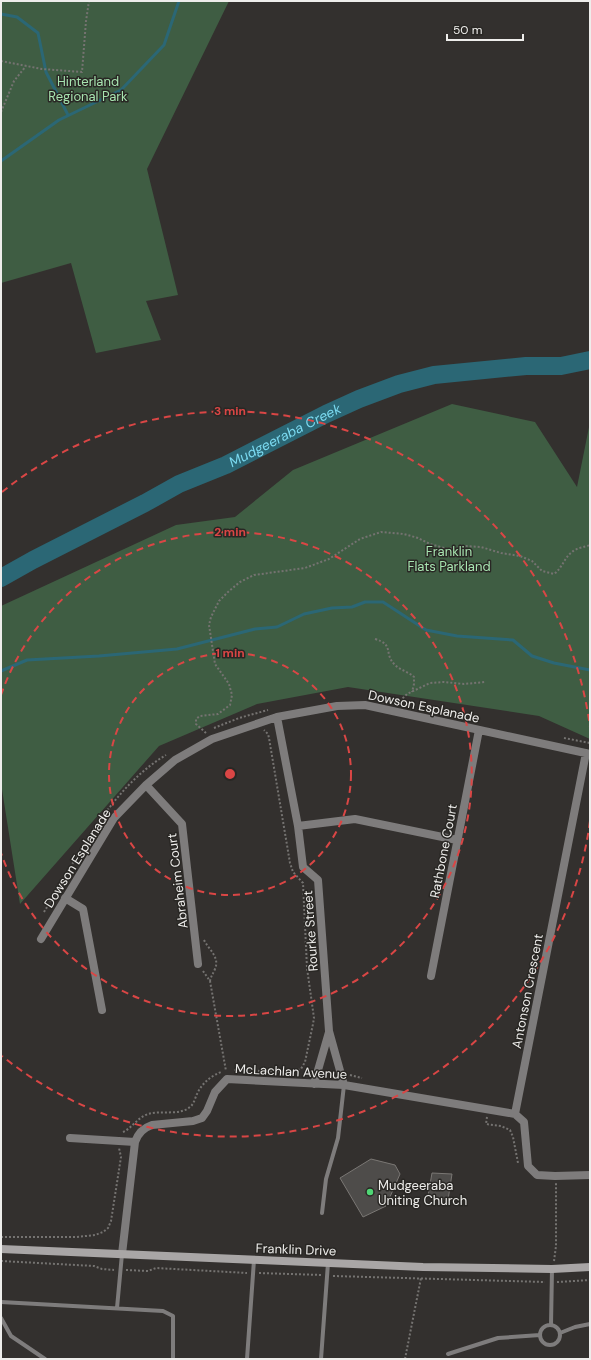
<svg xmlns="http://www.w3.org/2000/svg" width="591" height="1360" font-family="'DM Sans',sans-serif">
	<rect width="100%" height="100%" fill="#33302e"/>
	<path fill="#3f5d43" d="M1,1H229L147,169L178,295L146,301L161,340L96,353L71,263L1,283Z
		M452,404L535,422L577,487L590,422V739L539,716L348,687L257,704L159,746L20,904L1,783V606L176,525L235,517L293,470Z"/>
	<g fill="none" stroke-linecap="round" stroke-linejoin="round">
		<path stroke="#2b6775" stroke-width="3" d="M1,14L17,17L38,33L46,72L68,115
			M1,161L59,120L121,90L164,45L179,1
			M1,671L27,660L99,656L177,649L255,629L277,627L304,614L332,608L352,607L365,602H383L426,630L457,636L513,640L532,656L554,663L590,670"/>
		<path stroke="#2b6775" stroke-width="18" id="s1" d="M1,578L33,560L145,503L179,484L226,465L326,414L359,399L399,384L434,375L526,366H561L590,360"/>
	</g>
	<path fill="#4e4c4a" stroke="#7a7774" d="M371,1159L395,1165L400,1174L386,1206L363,1217L340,1178Z
		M432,1173L452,1174L448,1200L428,1196Z"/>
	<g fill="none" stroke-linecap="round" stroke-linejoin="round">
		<path stroke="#757371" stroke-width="2" stroke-dasharray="2 2" stroke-linecap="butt" d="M1,61L42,69L82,72L86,21L89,1
			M1,112L14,81L26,66
			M375,639C395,645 383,653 395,665C400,670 409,672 414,677V684L412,692
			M397,704L407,694L430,683L444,682L464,684L485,682
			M214,728L239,718L268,710
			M206,733L196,724V719L200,716L218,714L230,705L232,695L229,684L215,664L209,625L211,617L219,601L229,591L240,582L254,575L305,568L329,559L360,539L381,532L404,534L418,538L430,544L448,549L465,546L481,547L501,553L520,556L532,561L542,571L554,574C563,567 564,558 572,552C576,548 585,547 590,545
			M564,738L590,743
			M44,912C77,858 110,788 166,755
			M204,940C209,950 220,957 215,969C213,974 211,976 210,981
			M203,971L210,981L226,1071
			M234,1070L292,1072L301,1069L305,1062L313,1024L314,1018L307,968L303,883L293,872L290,863L269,738L268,734L264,730
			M350,1075L362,1078
			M487,1117L486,1124L501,1126L510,1130L513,1137L518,1163
			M123,1132C132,1128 137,1118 148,1114C161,1110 179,1116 190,1107C194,1104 195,1098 197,1094C202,1083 211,1076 221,1072
			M1,1237H77L95,1235L103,1232L108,1228L111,1221L121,1157L119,1148
			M1,1261L94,1266L102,1269L114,1270
			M554,1261L556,1246V1183
			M126,1270L148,1271L156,1268L247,1273
			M259,1273L321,1275
			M333,1276L545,1282
			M557,1282L590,1280
			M405,1359L421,1278"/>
		<path stroke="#7e7c7c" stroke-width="4" d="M322,1213L326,1179L338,1138L344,1085
			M1,1302L163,1311L173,1316V1359
			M117,1308L122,1254
			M1,1318L11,1336L45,1359
			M551,1325L552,1269
			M540 1335a10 10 0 1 1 20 0a10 10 0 1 1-20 0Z
			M560,1333L575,1327L590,1324
			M448,1354L498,1338L540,1335
			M247,1359L254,1260
			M321,1359L328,1263"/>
		<path stroke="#7e7c7c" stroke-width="8" d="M277,717L298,826L303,867L318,880L329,1031L344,1085
			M146,785L182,824L198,964
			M298,826L355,819L457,840
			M65,898L83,909L102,1010
			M41,939L114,818L146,785L175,760L212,739L277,717L337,706L365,705L590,754
			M431,976L479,730
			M314,1084L329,1032
			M515,1114L586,753
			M515,1114L524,1122L528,1166L537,1175L555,1176L590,1175
			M70,1138L135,1142
			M122,1254L135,1142C138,1133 143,1128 152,1125L193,1121L202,1118L207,1111L215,1092L227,1079L344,1085L515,1114"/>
		<path stroke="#a9a6a6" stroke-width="8" d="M1,1249L423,1267L552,1269L590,1267"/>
	</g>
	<g fill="none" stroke="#da4645" stroke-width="2" stroke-dasharray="7 5">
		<circle cx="230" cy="774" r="121"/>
		<path d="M1 695A242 242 0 1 1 1 853"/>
		<path d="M590 821A363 363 0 0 1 2 1056M2 492A363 363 0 0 1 590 727"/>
	</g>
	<circle fill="#4fd675" stroke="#292724" stroke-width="1.5" cx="370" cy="1192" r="4"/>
	<g text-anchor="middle" stroke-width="3" stroke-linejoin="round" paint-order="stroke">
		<g font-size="13" fill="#a7e4b0" stroke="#292724">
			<text x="88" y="86">Hinterland<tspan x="88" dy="15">Regional Park</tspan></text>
			<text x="449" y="556">Franklin<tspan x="449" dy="15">Flats Parkland</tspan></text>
		</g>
		<g font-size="13" fill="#eeedeb" stroke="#292724">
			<text transform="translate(424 706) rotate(12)" y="5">Dowson Esplanade</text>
			<text transform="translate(443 851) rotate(-79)" y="5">Rathbone Court</text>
			<text transform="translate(77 858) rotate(-58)" y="5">Dowson Esplanade</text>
			<text transform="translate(177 881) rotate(-97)" y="5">Abraheim Court</text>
			<text transform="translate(310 931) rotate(-94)" y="5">Rourke Street</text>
			<text transform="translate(527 991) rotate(-79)" y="5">Antonson Crescent</text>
			<text transform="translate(291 1071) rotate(3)" y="5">McLachlan Avenue</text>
			<text transform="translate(296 1249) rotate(2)" y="5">Franklin Drive</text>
		</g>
		<g font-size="13" fill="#eeedeb" stroke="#292724" text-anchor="start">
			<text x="378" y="1190">Mudgeeraba<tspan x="378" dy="15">Uniting Church</tspan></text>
		</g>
		<g font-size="14" font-style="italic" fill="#7bdaf1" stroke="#292724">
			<text dy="5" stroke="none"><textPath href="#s1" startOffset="318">Mudgeeraba Creek</textPath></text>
		</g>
	</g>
	<circle cx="230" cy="774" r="6" fill="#da4645" stroke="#292724" stroke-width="2"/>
	<g font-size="12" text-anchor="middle" font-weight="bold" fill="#da4645" stroke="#292724" stroke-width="3" stroke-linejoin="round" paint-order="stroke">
		<text x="230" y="415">3 min</text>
		<text x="230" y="536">2 min</text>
		<text x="230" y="657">1 min</text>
	</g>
	<rect width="591" height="1360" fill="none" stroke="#eeedeb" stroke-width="4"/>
	<path d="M447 34v6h76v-6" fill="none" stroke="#eeedeb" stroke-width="2"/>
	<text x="453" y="34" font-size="12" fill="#eeedeb" stroke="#292724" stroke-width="3" paint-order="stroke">50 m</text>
</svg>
